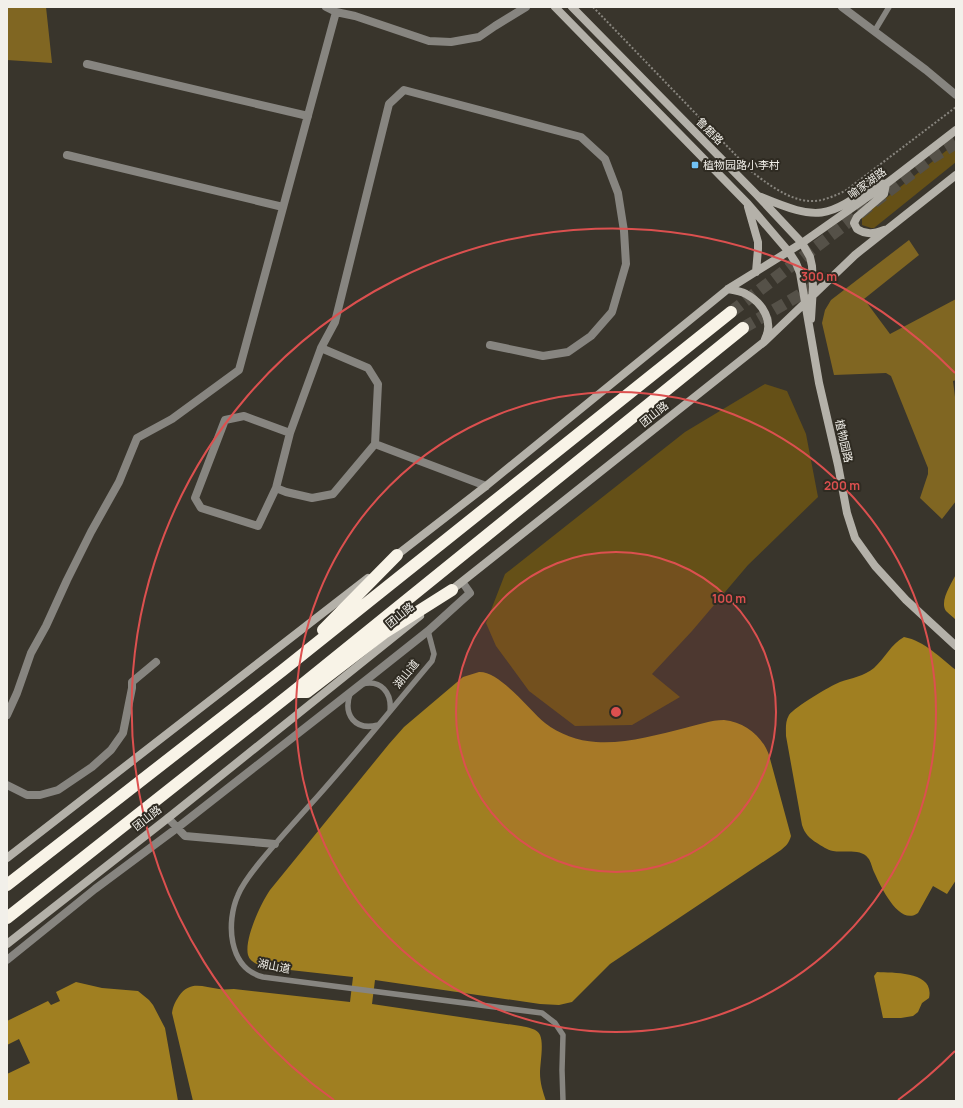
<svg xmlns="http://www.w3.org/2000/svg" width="963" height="1108" font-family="Manrope,'Noto Sans SC',sans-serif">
	<rect width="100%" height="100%" fill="#39352c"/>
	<path fill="#655017" d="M956,143V162L874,228H871L862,225V217Z
		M765,384L787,391L806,434L818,497L748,565L692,631L652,674L680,697L632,725L575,726L529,691L496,646L486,623L505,574L685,432Z"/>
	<path fill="#806622" d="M7,7H46L52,63L7,60Z
		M909,240L919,255L864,299L890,334L956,299V380L953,381L956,405V501L942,519L920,498L928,474V468L891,376L886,373L834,375L822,323L825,310L831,300Z"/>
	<path fill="#a07f21" d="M956,574V620C953,617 949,614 946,611C939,601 952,583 956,574Z
		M904,637C925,641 940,658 956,670V880L947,894L933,886L918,913C899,927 880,885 874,872C872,868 871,861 868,858C861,848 843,853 833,851C827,850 822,846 817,843C809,838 805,834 802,825L786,736C786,729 785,722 789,715C795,707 830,686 840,682C852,678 864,676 874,668C885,658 891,644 904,637Z
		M479,672C500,671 530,711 545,723C559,734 578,741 596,742C626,744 656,735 685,728C697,725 711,720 724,720C745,722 762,736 769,755L791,836C789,843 786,846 781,850L610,964L572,1002L559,1005L540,1004L375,980L372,1004L521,1026C527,1027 538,1029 540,1035C544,1044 540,1063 540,1073C540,1083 543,1092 546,1101H193L172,1013C173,1006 175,1002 179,996C190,980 203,987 219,989C224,990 229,989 234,989L350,1002L353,977L263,967C257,964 250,962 248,955C244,939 261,903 270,890L389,744L404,727L463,677Z
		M877,972C894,973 935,971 929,998L922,1003L918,1012L913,1016L901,1018H883L874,976Z
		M76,982L102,988L138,991L149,1000L153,1005L165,1028L178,1101H7V1074L30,1063L19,1039L7,1045V1021L48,1001L51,1005L60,1001L56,992Z"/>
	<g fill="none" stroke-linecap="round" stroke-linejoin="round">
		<path stroke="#555148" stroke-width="12" stroke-dasharray="12 6" stroke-linecap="butt" d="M731,312L933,157L956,143
			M743,328L834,275"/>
		<path stroke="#88857e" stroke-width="2" stroke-dasharray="2 2" stroke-linecap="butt" d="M593,7L751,171C766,183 789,200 809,201C822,202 834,196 845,191L956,107"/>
		<path stroke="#878580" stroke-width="5.5" d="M874,32L889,7
			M428,631L434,654L432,661C394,706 357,752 318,796C298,818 279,839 260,862C252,872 243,883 238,895C226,922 228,968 263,977L542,1013L555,1023L563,1035L562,1070L563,1101
			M362,684C381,679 392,693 390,711
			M350,694C343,715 355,731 378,725"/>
		<path stroke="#878580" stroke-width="8" d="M326,7L336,12L355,16L429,41L451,42L479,37L495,26L526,7
			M842,7L926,70L956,95
			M87,64L308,116
			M67,155L283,207
			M321,348L335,322L389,104L404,90L581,137L605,159L618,193L624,231L626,264L612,312L591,336L568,352L543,356L490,345
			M290,433L321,348L368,368L378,384L375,444
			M276,488L290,433L244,416L225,420L195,498L201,508L258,526L276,488L286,492L312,498L333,494L375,444L486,486
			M7,715L17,693L31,653L46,626L67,580L91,532L119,482L137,438L172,419L239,370L336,12
			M7,785L27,795H40L58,790L92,767L111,750L123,733L132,688V682L156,662
			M168,818L185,836L275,844
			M7,960L95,889L177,828L370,677L428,631L470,593L463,583"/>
		<path stroke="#b4b1a9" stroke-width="8" d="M555,7L748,204L789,252L796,263L800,273L819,383L838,465L847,513L855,538L875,566L906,600L956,646
			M572,7L757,195L802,243L810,257L812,266L813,287L811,319
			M761,197C819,221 826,219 876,183L886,184L884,194L857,217L854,223L857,229C866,235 874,234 884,230
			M748,207L758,242V249L756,272
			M728,289C734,290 741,291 746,294C763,303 774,322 765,339
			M393,558L486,486L728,289L802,243L886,184L956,130
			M449,592L764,342L855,255L956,175
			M7,858L368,578
			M7,944L168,818L420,616"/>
		<path stroke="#f8f3e7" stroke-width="12" d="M323,630L397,555
			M293,692H307L384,633L452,590
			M7,885L283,670L731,312
			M7,918L293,692L743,328"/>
	</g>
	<circle cx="616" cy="712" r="160" fill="#dc504f" fill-opacity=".12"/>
	<g fill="none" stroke="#dc504f" stroke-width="2">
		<circle cx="616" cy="712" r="160"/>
		<circle cx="616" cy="712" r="320"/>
		<path d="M955 1051A480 480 0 0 1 898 1100M334 1100A480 480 0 1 1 955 373"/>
	</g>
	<rect fill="#70c1f4" stroke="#2f2b22" stroke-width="1.5" x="691" y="161" width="8" height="8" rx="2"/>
	<g text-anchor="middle" stroke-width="4" stroke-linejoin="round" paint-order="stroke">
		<g font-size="11" fill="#f2f0ea" stroke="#2f2b22">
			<text transform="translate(710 131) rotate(45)" y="4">鲁磨路</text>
			<text transform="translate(867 183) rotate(-36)" y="4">喻家湖路</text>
			<text transform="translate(654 414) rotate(-39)" y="4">团山路</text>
			<text transform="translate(844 441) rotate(77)" y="4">植物园路</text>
			<text transform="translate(400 615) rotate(-39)" y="4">团山路</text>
			<text transform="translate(406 674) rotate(-51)" y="4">湖山道</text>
			<text transform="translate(147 818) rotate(-38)" y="4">团山路</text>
			<text transform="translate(274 966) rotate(11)" y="4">湖山道</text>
		</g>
		<g font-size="11" fill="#f2f0ea" stroke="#2f2b22" text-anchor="start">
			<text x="703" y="169">植物园路小李村</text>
		</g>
	</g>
	<circle cx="616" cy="712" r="6" fill="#dc504f" stroke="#2f2b22" stroke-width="2"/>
	<g font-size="12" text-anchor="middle" font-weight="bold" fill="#dc504f" stroke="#2f2b22" stroke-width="4" stroke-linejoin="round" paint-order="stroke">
		<text x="819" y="281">300 m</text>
		<text x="842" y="490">200 m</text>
		<text x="729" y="603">100 m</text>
	</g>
	<rect width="963" height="1108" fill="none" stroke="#f2f0ea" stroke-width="16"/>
</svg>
